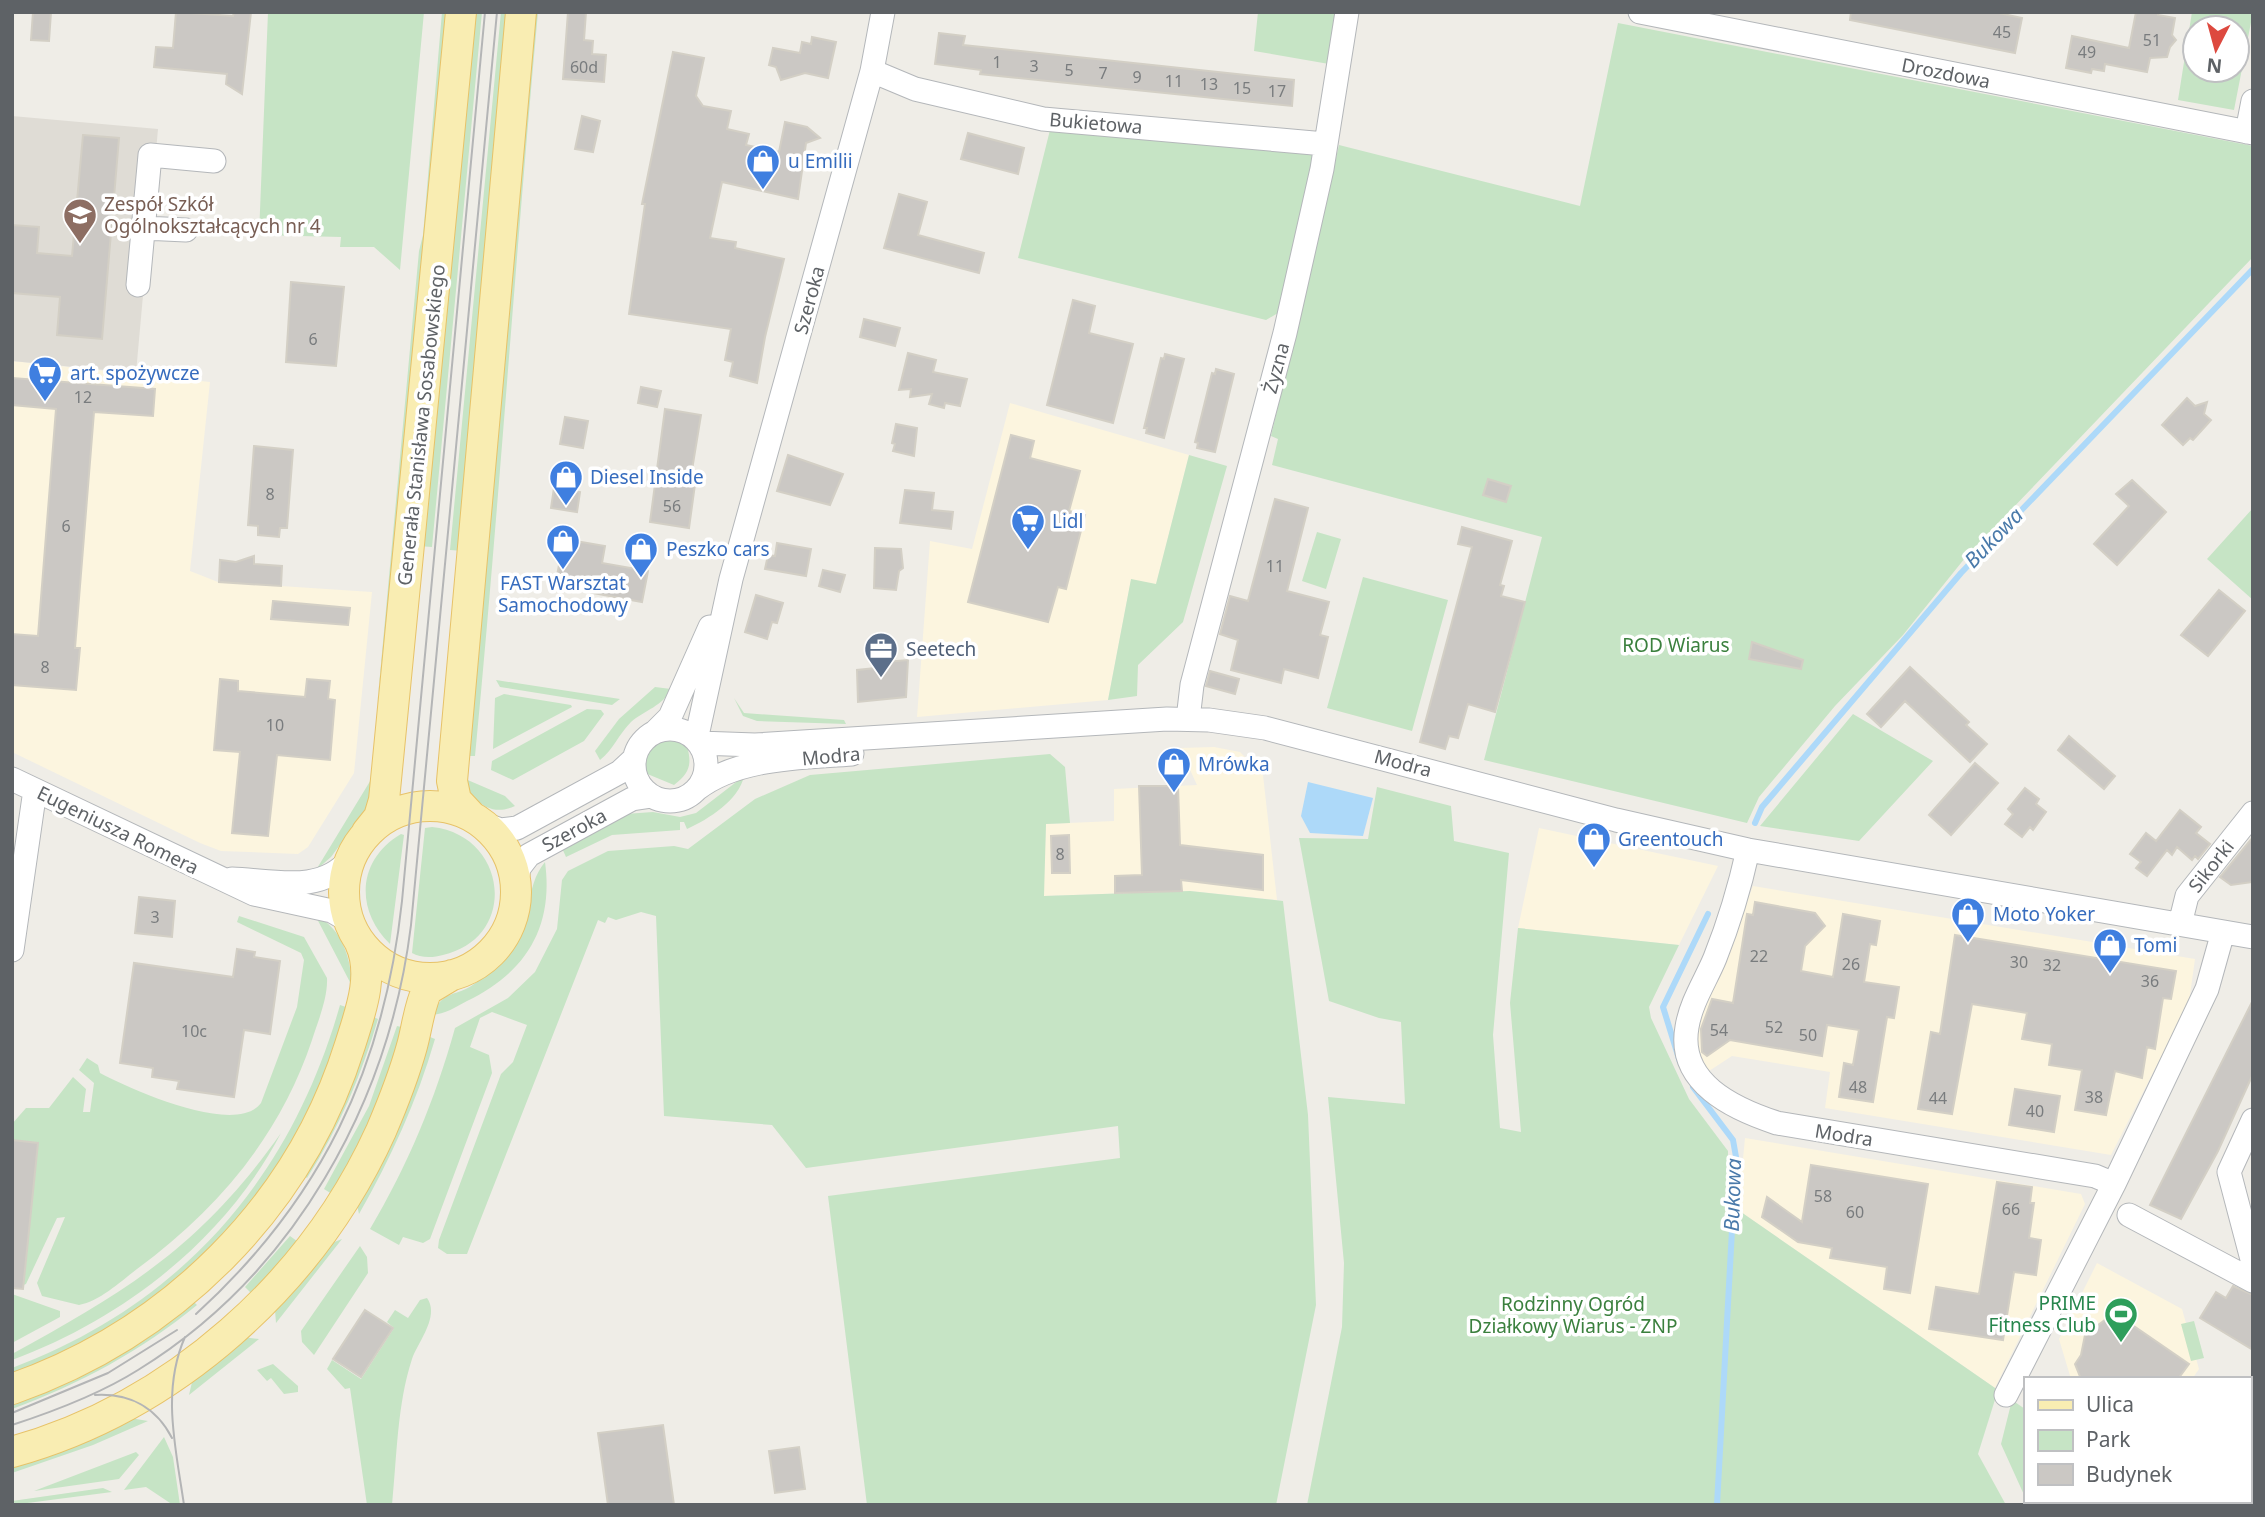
<svg xmlns="http://www.w3.org/2000/svg" width="2265" height="1517" font-family="'Noto Sans',sans-serif">
	<rect width="100%" height="100%" fill="#efede7"/>
	<path fill="#fcf5df" d="M12,361L210,382L190,571L218,582L372,592L354,773L308,847L298,854L221,851L200,843L12,752Z
		M1010,403L1189,455L1156,585L1131,580L1108,700L917,717L930,541L972,549Z
		M1214,747L1240,752L1263,775L1277,900L1190,891L1043,896L1046,824L1114,821V789L1197,785L1180,748Z
		M1539,828L1718,866L1679,945L1518,928Z
		M1753,886L2195,959L2189,1002L2111,1155L1825,1108L1830,1072L1732,1056L1709,1071L1690,1045Z
		M1745,1138L2081,1194L2085,1204L1995,1388L1738,1210Z
		M2097,1263L2182,1309L2199,1369L2192,1379H2071L2059,1339Z"/>
	<path fill="#dfdcd5" d="M12,116L158,129L136,373L12,361Z"/>
	<path fill="#c6e4c5" fill-rule="evenodd" d="M268,12H424L400,270L374,247H340L341,237L259,235Z
		M442,12H451L377,707L419,251L423,235Z
		M472,12H482L432,547L418,546Z
		M501,12H511L463,551L450,550Z
		M531,12H538C515,260 499,508 475,756H465Z
		M1258,12H1338L1329,64L1254,51Z
		M2192,12H2253L2234,110L2178,100ZM2195,28H2237V70H2195Z
		M1618,23L2253,146V257L1965,558L1903,635L1835,706L1759,797L1747,823L1484,760L1542,537L1272,465L1278,439L1271,436L1339,145L1580,206Z
		M1051,126L1316,150L1278,313L1266,320L1018,258Z
		M1189,455L1227,466L1183,622L1138,665L1137,696L1108,700L1131,579L1156,584Z
		M2253,508V600L2207,559Z
		M1317,532L1341,539L1326,589L1302,581Z
		M1363,577L1448,600L1412,731L1327,708Z
		M496,680L620,699L612,705L500,687Z
		M655,687L671,689C663,706 645,710 631,722C618,735 614,749 600,760L595,751L619,719Z
		M504,694L571,705L572,707L493,749L495,698Z
		M734,698L744,713L844,720L846,724L757,721L743,716Z
		M587,709L601,710L604,714L584,741L513,780L491,770L492,761Z
		M1853,714L1933,761L1859,841L1760,826Z
		M674,739L687,746C692,764 690,773 674,785L645,773C643,752 653,740 674,739Z
		M1050,754L1065,767L1070,823L1046,824L1044,896L1190,891L1283,901L1308,1115L1316,1305L1276,1505H867L828,1196L1120,1158L1118,1126L806,1168L772,1125L664,1116L656,916L641,912L616,920L608,917L605,923L598,920L467,1254H447L438,1248L439,1240L501,1074L513,1062L527,1025L492,1012L480,1018L470,1047L489,1055L492,1073L430,1239L423,1243L403,1237L399,1245L370,1229C408,1165 435,1100 455,1028L508,998L535,972L557,929L562,880L568,871L608,851L674,846L688,849L755,799L810,775Z
		M744,776C739,800 709,819 687,829L684,822H680V830L612,835L566,857L562,848L625,814L653,812L680,817L696,813Z
		M372,778L374,799L331,857L316,870Z
		M463,778L505,796L515,806C489,818 472,800 463,778Z
		M1377,787L1451,806L1454,841L1509,853L1493,1035L1500,1128L1521,1132L1510,1003L1518,928L1679,945L1649,1007L1651,1018L1689,1099L1728,1151V1203L1998,1390L1978,1454L2006,1505H1307L1342,1327L1344,1263L1328,1097L1405,1104L1401,1022L1379,1018L1329,1001L1299,838L1368,839Z
		M432,827C508,835 519,938 443,955C433,958 420,958 412,953L425,828Z
		M401,834L404,835L390,944C355,910 357,860 401,834Z
		M545,862C554,928 525,973 467,1001C456,1007 445,1014 432,1015C443,989 457,997 474,984C484,977 498,967 507,956C534,926 523,888 545,862Z
		M315,915C342,928 351,958 352,986Z
		M239,916L304,937L327,978C328,998 318,1021 312,1040C280,1136 218,1209 137,1269C120,1282 100,1301 79,1305L42,1296L37,1283L65,1217L57,1218L26,1284L21,1286L38,1143L12,1140V1124L26,1108H49L73,1077L86,1089L83,1112H90L94,1083L79,1070L87,1058L98,1065L100,1073C130,1089 236,1137 261,1103L297,1007L304,960L301,953L237,922Z
		M340,1005L349,1008L303,1129L237,1227L139,1314L12,1378V1368C182,1304 291,1178 340,1005Z
		M369,1015L378,1019C361,1076 339,1128 307,1178L301,1174Z
		M397,1026L406,1028L385,1095L335,1196L324,1189L369,1106Z
		M425,1035L435,1039C417,1101 391,1158 359,1214L357,1205Z
		M281,1133C225,1240 123,1319 12,1360V1354C129,1290 202,1245 281,1133Z
		M290,1236L301,1244L254,1296L245,1287Z
		M342,1239L276,1323L275,1310L332,1243Z
		M360,1246L367,1257L368,1273L314,1355L302,1342L301,1331Z
		M12,1294L60,1311V1317L12,1343Z
		M427,1298C440,1316 418,1342 412,1359C397,1405 397,1456 392,1505H367L350,1388L345,1389L327,1369L332,1360L361,1379L394,1328L387,1322L395,1310L408,1318L420,1300Z
		M192,1300L197,1305C141,1351 80,1384 12,1409V1400Z
		M2194,1321L2204,1358L2191,1361L2181,1324Z
		M243,1337L259,1339L189,1395L193,1378Z
		M273,1364L298,1386V1392L284,1394L271,1378L267,1381L257,1370Z
		M2012,1400L2025,1409V1497L2001,1444Z
		M130,1418L148,1421L93,1445L12,1473V1463Z
		M164,1437L173,1457L180,1505H173L146,1487L124,1490Z
		M136,1452L139,1455L119,1479L34,1491Z
		M103,1488L112,1492L12,1505V1501Z"/>
	<path fill="#add9f9" d="M1308,782L1373,798L1363,836L1310,833L1301,816Z"/>
	<g fill="none" stroke-linecap="round" stroke-linejoin="round">
		<path stroke="#add9f9" stroke-width="6" d="M1755,823L1762,807L1961,573L2253,269
			M1680,1062L1663,1007L1708,914
			M1693,1087L1733,1140L1736,1157L1717,1505"/>
	</g>
	<path fill="#cbc8c4" stroke="#d3cfc5" stroke-width="2" d="M33,12H51L49,41L31,40Z
		M176,12L233,16L234,12H251L242,94L226,84L227,74L154,67L156,47L173,48Z
		M568,12H586L584,40L593,41L592,54L606,55L604,82L563,79Z
		M1851,12H1994L2022,18L2015,53L1850,20Z
		M2136,12H2158V15L2175,18L2172,35L2176,40L2170,47L2167,57L2150,58L2147,72L2105,64L2104,71L2092,69L2091,73L2066,68L2072,36L2129,48Z
		M939,33L965,36L963,45L1294,80L1292,106L980,74L981,70L935,64Z
		M812,37L836,42L828,78L805,73L781,80L776,67L769,65L773,48L800,53L802,42L811,44Z
		M673,52L704,58L696,96L703,106L731,111L727,129L749,134L746,145L779,152L785,122L807,127L820,138L806,143L798,199L722,182L710,238L736,242L735,248L784,259L765,337L757,383L730,376L733,362L725,360L731,329L629,314L645,204H642Z
		M582,116L600,121L593,152L575,149Z
		M968,133L1024,148L1018,174L961,159Z
		M83,135L119,138L102,339L57,335L60,297L12,293V225L39,227L37,253L72,256Z
		M899,194L927,202L918,235L984,253L979,273L884,248Z
		M291,282L344,287L336,366L286,362Z
		M1073,300L1095,306L1089,333L1133,344L1113,423L1047,405Z
		M864,319L900,328L895,346L860,337Z
		M908,353L936,360L933,372L967,379L960,406L945,403L944,408L929,404L932,394L910,397L911,389L899,390Z
		M1165,354L1184,359L1164,438L1146,433L1147,428H1144L1161,358L1164,359Z
		M1216,369L1234,374L1215,452L1197,448L1198,443L1195,442L1212,373L1215,374Z
		M12,378L155,389L153,416L94,412L75,648H80L76,690L12,685V634L38,636L56,409L12,405Z
		M641,387L661,391L657,407L638,403Z
		M2187,398L2195,406L2207,402L2204,414L2211,420L2193,440L2190,438L2183,445L2162,425Z
		M665,409L701,415L691,476L696,477L689,528L650,522Z
		M565,417L588,421L583,448L560,444Z
		M896,424L917,428L914,456L893,451L895,444L892,443Z
		M1011,435L1034,441L1030,458L1080,471L1069,511L1085,515L1066,589L1058,587L1048,622L968,602Z
		M254,446L293,450L287,528H280L279,537L258,535V526L248,525Z
		M788,455L843,474L830,505L777,491Z
		M1488,479L1511,486L1506,502L1483,495Z
		M2132,480L2166,512L2117,565L2094,544L2129,506L2116,494Z
		M554,488L580,492L577,512L551,508Z
		M905,490L934,493L932,510L953,512L951,529L900,523Z
		M1275,499L1308,508L1287,591L1329,602L1320,635L1328,637L1318,678L1284,669L1281,683L1231,670L1238,640L1220,634L1230,596L1248,601Z
		M1462,527L1512,541L1500,585L1504,586L1501,596L1525,602L1495,712L1468,704L1458,738L1449,736L1445,749L1420,742L1472,547L1458,544Z
		M564,539L605,546L602,563L648,571L642,602L555,586Z
		M777,543L811,549L806,576L765,569L768,555L775,556Z
		M875,548L901,549L903,568L899,571L896,590L874,588Z
		M254,556V564L282,566L281,586L219,582L220,560L236,562Z
		M823,570L845,575L840,592L819,586Z
		M2219,590L2245,611L2208,656L2181,635Z
		M756,595L783,603L777,623L772,622L767,639L745,632Z
		M273,601L350,608L348,625L271,619Z
		M1752,642L1803,660L1801,669L1749,659Z
		M908,660L906,697L858,702L857,670L886,667L885,662Z
		M1910,667L1969,722L1966,725L1987,744L1970,762L1905,701L1881,727L1867,714Z
		M1210,671L1239,679L1235,694L1206,686Z
		M220,679L238,681V691L305,697L307,679L330,681L328,699L335,700L330,760L277,755L268,836L232,833L240,752L214,750Z
		M2069,736L2115,776L2104,789L2058,750Z
		M1975,763L1998,783L1951,835L1929,815Z
		M1139,786H1178L1180,845L1263,855V890L1181,880L1182,891L1115,893V876L1142,875Z
		M2025,788L2039,799L2036,804L2046,812L2033,830L2030,827L2022,837L2005,824L2013,814L2008,809Z
		M2180,810L2201,827L2196,833L2210,844L2198,859L2195,856L2192,860L2177,847L2172,855L2167,850L2147,876L2136,868L2141,862L2130,854L2146,833L2156,841Z
		M1069,835L1070,873H1052L1051,836Z
		M2253,837V882L2231,885L2220,877Z
		M139,897L175,901L172,937L135,933Z
		M1755,902L1815,913L1825,926L1805,946L1801,971L1833,977L1843,914L1880,921L1876,945L1870,944L1864,982L1899,987L1894,1018L1887,1017L1873,1102L1839,1097L1844,1063L1853,1065L1859,1030L1827,1025L1822,1056L1730,1040L1707,1056L1702,1052L1701,1029L1712,999L1733,1003L1747,914L1753,915Z
		M1955,935L2176,971L2171,999L2163,998L2155,1049L2147,1047L2142,1078L2115,1071L2106,1115L2075,1110L2082,1070L2049,1065L2052,1044L2022,1039L2027,1013L1972,1004L1952,1114L1918,1109L1931,1032L1940,1034Z
		M237,949L255,952L254,957L280,961L270,1034L244,1030L234,1097L177,1089L179,1081L152,1077L153,1068L120,1063L134,963L233,977Z
		M2253,1000V1074L2218,1151L2181,1219L2150,1205Z
		M2015,1089L2060,1096L2054,1132L2009,1125Z
		M12,1140L38,1143L23,1289L12,1288Z
		M1811,1165L1928,1184L1910,1293L1884,1289L1887,1267L1830,1258L1832,1248L1798,1242L1762,1217L1767,1197L1802,1222Z
		M1997,1182L2032,1187L2030,1203H2034L2029,1238L2041,1240L2036,1275L2014,1272L2003,1340L1929,1329L1936,1287L1979,1294Z
		M2233,1286L2253,1295V1350L2200,1318L2216,1292L2226,1298Z
		M365,1310L393,1328L361,1377L333,1359Z
		M2118,1310L2126,1314L2131,1324L2189,1364L2178,1379H2081L2075,1364L2081,1355L2085,1335Z
		M663,1425L674,1505H608L598,1433Z
		M799,1447L805,1489L775,1493L769,1451Z"/>
	<g fill="none" stroke-linecap="round" stroke-linejoin="round">
		<g stroke="#b4b7ba" stroke-width="25">
			<path id="minor" d="M1640,12L2253,133
				M872,71L915,89L1043,119L1325,144
				M2247,132L2253,101
				M143,228L186,230
				M138,285L150,155L214,161
				M1188,719L1192,685L1285,333L1322,169L1347,12
				M634 765a36 36 0 1 1 72 0a36 36 0 1 1-72 0Z
				M655,732L670,717L710,627
				M699,743L755,745L1167,719L1209,720L1265,728L1616,820L1748,850L2253,937
				M699,743L698,731L731,579L872,71L883,12
				M12,779L254,894L332,911L344,918L352,929
				M697,789C738,757 802,758 852,754
				M484,824L501,830L517,828L620,772L634,759
				M1748,850C1740,886 1729,923 1715,958C1706,980 1691,1002 1687,1027C1677,1083 1734,1109 1777,1123L2095,1176L2114,1184
				M232,879C272,880 321,895 350,859
				M516,885L519,868L529,855L632,799L652,796
				M2180,924L2187,896L2253,813
				M12,950L35,790
				M2253,1120L2229,1172L2253,1263
				M2129,1215L2253,1281
				M2006,1395L2114,1184L2207,989L2223,932"/>
		</g>
		<g stroke="#e7c268" stroke-width="32">
			<path id="major" d="M344 892a86 86 0 1 1 172 0a86 86 0 1 1-172 0Z
				M470,815L456,800L452,781L521,12
				M367,832L379,817L384,800L461,12
				M12,1389C171,1333 299,1208 350,1045C360,1013 375,975 360,943
				M12,1452C174,1407 312,1283 381,1131C393,1103 404,1075 412,1046C417,1028 419,1007 427,990L452,975"/>
		</g>
		<use href="#minor" stroke="#fff" stroke-width="23"/>
		<use href="#major" stroke="#f9edb2" stroke-width="30"/>
		<path stroke="#b4b5b6" stroke-width="2" d="M196,1314C321,1200 384,1069 402,901L485,12
			M95,1395C129,1393 156,1407 172,1438
			M12,1413L108,1373L177,1330
			M12,1425C55,1411 100,1394 138,1370C294,1274 389,1103 411,925L497,12
			M184,1505C176,1449 161,1391 185,1337"/>
	</g>
	<defs>
		<g id="shop-pin" transform="scale(1.75)"><path d="M0 17L-7.5 6A9.5 9.5 0 1 1 7.5 6Z" fill="#3f7fe0" stroke="#fff"/><path d="M-5-2.5h2.3a2.7 3.5 0 0 1 5.4 0H5L5.5 6h-11ZM-1.5-2.5h3a1.5 2.3 0 0 0-3 0Z" fill="#fff"/></g>
		<g id="school-pin" transform="scale(1.75)"><path d="M0 17L-7.5 6A9.5 9.5 0 1 1 7.5 6Z" fill="#8d6e63" stroke="#fff"/><path d="M0-5L7-2L0 1L-7-2ZM-4 1L0 2.5L4 1V4Q0 6-4 4Z" fill="#fff"/></g>
		<g id="supermarket-pin" transform="scale(1.75)"><path d="M0 17L-7.5 6A9.5 9.5 0 1 1 7.5 6Z" fill="#3f7fe0" stroke="#fff"/><path d="M-6-5.5h2.5l.6 2H6L4.5 2H-2.5L-4.4-4H-6ZM-1.5 3.2a1.3 1.3 0 1 0 .1 0ZM3 3.2a1.3 1.3 0 1 0 .1 0Z" fill="#fff"/></g>
		<g id="office-pin" transform="scale(1.75)"><path d="M0 17L-7.5 6A9.5 9.5 0 1 1 7.5 6Z" fill="#5c6f8a" stroke="#fff"/><path d="M-6-3h4V-5.5h4V-3h4V5H-6ZM-1-4.5V-3h2v-1.5ZM-6 0V1H6V0Z" fill="#fff"/></g>
		<g id="stadium-pin" transform="scale(1.75)"><path d="M0 17L-7.5 6A9.5 9.5 0 1 1 7.5 6Z" fill="#2e9e5b" stroke="#fff"/><path d="M0-5a6.5 5 0 1 0 0 10a6.5 5 0 1 0 0-10ZM-3.5-1.8h7v3.6h-7Z" fill="#fff"/></g>
	</defs>
	<g fill-rule="evenodd">
		<use href="#shop-pin" x="763" y="161"/>
		<use href="#school-pin" x="80" y="215"/>
		<use href="#supermarket-pin" x="45" y="373"/>
		<use href="#shop-pin" x="566" y="477"/>
		<use href="#supermarket-pin" x="1028" y="521"/>
		<use href="#shop-pin" x="563" y="541"/>
		<use href="#shop-pin" x="641" y="549"/>
		<use href="#office-pin" x="881" y="649"/>
		<use href="#shop-pin" x="1174" y="764"/>
		<use href="#shop-pin" x="1594" y="839"/>
		<use href="#shop-pin" x="1968" y="914"/>
		<use href="#shop-pin" x="2110" y="945"/>
		<use href="#stadium-pin" x="2121" y="1314"/>
	</g>
	<g text-anchor="middle" stroke-width="7" stroke-linejoin="round" paint-order="stroke">
		<g font-size="16" fill="#797c7e">
			<text x="2002" y="38">45</text>
			<text x="2152" y="46">51</text>
			<text x="2087" y="58">49</text>
			<text x="997" y="68">1</text>
			<text x="1034" y="72">3</text>
			<text x="584" y="73">60d</text>
			<text x="1069" y="76">5</text>
			<text x="1103" y="79">7</text>
			<text x="1137" y="83">9</text>
			<text x="1174" y="87">11</text>
			<text x="1209" y="90">13</text>
			<text x="1242" y="94">15</text>
			<text x="1277" y="97">17</text>
			<text x="313" y="345">6</text>
			<text x="83" y="403">12</text>
			<text x="270" y="500">8</text>
			<text x="672" y="512">56</text>
			<text x="66" y="532">6</text>
			<text x="1275" y="572">11</text>
			<text x="45" y="673">8</text>
			<text x="275" y="731">10</text>
			<text x="1060" y="860">8</text>
			<text x="155" y="923">3</text>
			<text x="1759" y="962">22</text>
			<text x="2019" y="968">30</text>
			<text x="1851" y="970">26</text>
			<text x="2052" y="971">32</text>
			<text x="2150" y="987">36</text>
			<text x="1774" y="1033">52</text>
			<text x="1719" y="1036">54</text>
			<text x="194" y="1037">10c</text>
			<text x="1808" y="1041">50</text>
			<text x="1858" y="1093">48</text>
			<text x="2094" y="1103">38</text>
			<text x="1938" y="1104">44</text>
			<text x="2035" y="1117">40</text>
			<text x="1823" y="1202">58</text>
			<text x="2011" y="1215">66</text>
			<text x="1855" y="1218">60</text>
		</g>
		<g font-size="19" fill="#5e6266" stroke="#fff">
			<text transform="translate(1946 73) rotate(11)" y="7">Drozdowa</text>
			<text transform="translate(1096 123) rotate(5)" y="7">Bukietowa</text>
			<text transform="translate(809 300) rotate(-75)" y="7">Szeroka</text>
			<text transform="translate(1276 368) rotate(-75)" y="7">Żyzna</text>
			<text transform="translate(421 425) rotate(-84)" y="7">Generała Stanisława Sosabowskiego</text>
			<text transform="translate(831 756) rotate(-5)" y="7">Modra</text>
			<text transform="translate(1403 763) rotate(15)" y="7">Modra</text>
			<text transform="translate(118 830) rotate(26)" y="7">Eugeniusza Romera</text>
			<text transform="translate(574 830) rotate(-28)" y="7">Szeroka</text>
			<text transform="translate(2211 866) rotate(-52)" y="7">Sikorki</text>
			<text transform="translate(1844 1135) rotate(9)" y="7">Modra</text>
		</g>
		<g font-size="19" fill="#366cbe" stroke="#fff" text-anchor="start">
			<text x="788" y="168">u Emilii</text>
			<text x="70" y="380">art. spożywcze</text>
			<text x="590" y="484">Diesel Inside</text>
			<text x="1052" y="528">Lidl</text>
			<text x="666" y="556">Peszko cars</text>
			<text x="563" y="590" text-anchor="middle">FAST Warsztat<tspan x="563" dy="22">Samochodowy</tspan></text>
			<text x="1198" y="771">Mrówka</text>
			<text x="1618" y="846">Greentouch</text>
			<text x="1993" y="921">Moto Yoker</text>
			<text x="2134" y="952">Tomi</text>
		</g>
		<g font-size="19" fill="#785e54" stroke="#fff" text-anchor="start">
			<text x="104" y="211">Zespół Szkół<tspan x="104" dy="22">Ogólnokształcących nr 4</tspan></text>
		</g>
		<g font-size="19" fill="#3b803e" stroke="#fff">
			<text x="1676" y="652">ROD Wiarus</text>
			<text x="1573" y="1311">Rodzinny Ogród<tspan x="1573" dy="22">Działkowy Wiarus - ZNP</tspan></text>
		</g>
		<g font-size="19" fill="#4e5e75" stroke="#fff" text-anchor="start">
			<text x="906" y="656">Seetech</text>
		</g>
		<g font-size="19" fill="#27864d" stroke="#fff" text-anchor="end">
			<text x="2096" y="1310">PRIME<tspan x="2096" dy="22">Fitness Club</tspan></text>
		</g>
		<g font-size="21" font-style="italic" fill="#4a7aaa" stroke="#fff">
			<text transform="translate(1994 538) rotate(-46)" y="7">Bukowa</text>
			<text transform="translate(1733 1195) rotate(-88)" y="7">Bukowa</text>
		</g>
	</g>
	<rect width="2265" height="1517" fill="none" stroke="#5e6266" stroke-width="28"/>
	<rect x="2024" y="1377" width="228" height="126" fill="#ffffff" stroke="#bfc0c2" stroke-width="2"/>
	<rect x="2038" y="1400" width="35" height="10" fill="#f9edb2" stroke="#bfc0c2" stroke-width="2"/>
	<text x="2086" y="1412" font-size="21" fill="#5e6266">Ulica</text>
	<rect x="2038" y="1430" width="35" height="21" fill="#c6e4c5" stroke="#bfc0c2" stroke-width="2"/>
	<text x="2086" y="1447" font-size="21" fill="#5e6266">Park</text>
	<rect x="2038" y="1464" width="35" height="21" fill="#cbc8c4" stroke="#bfc0c2" stroke-width="2"/>
	<text x="2086" y="1482" font-size="21" fill="#5e6266">Budynek</text>
	<g transform="translate(2216 49) rotate(186)"><circle r="33" fill="#ffffff" stroke="#bfc0c2" stroke-width="2"/>
	<path d="M0-5L12 26L0 18L-12 26Z" fill="#dd493f"/>
	<text y="-10" font-size="19" font-weight="bold" text-anchor="middle" fill="#5e6266">N</text>
	</g>
</svg>
